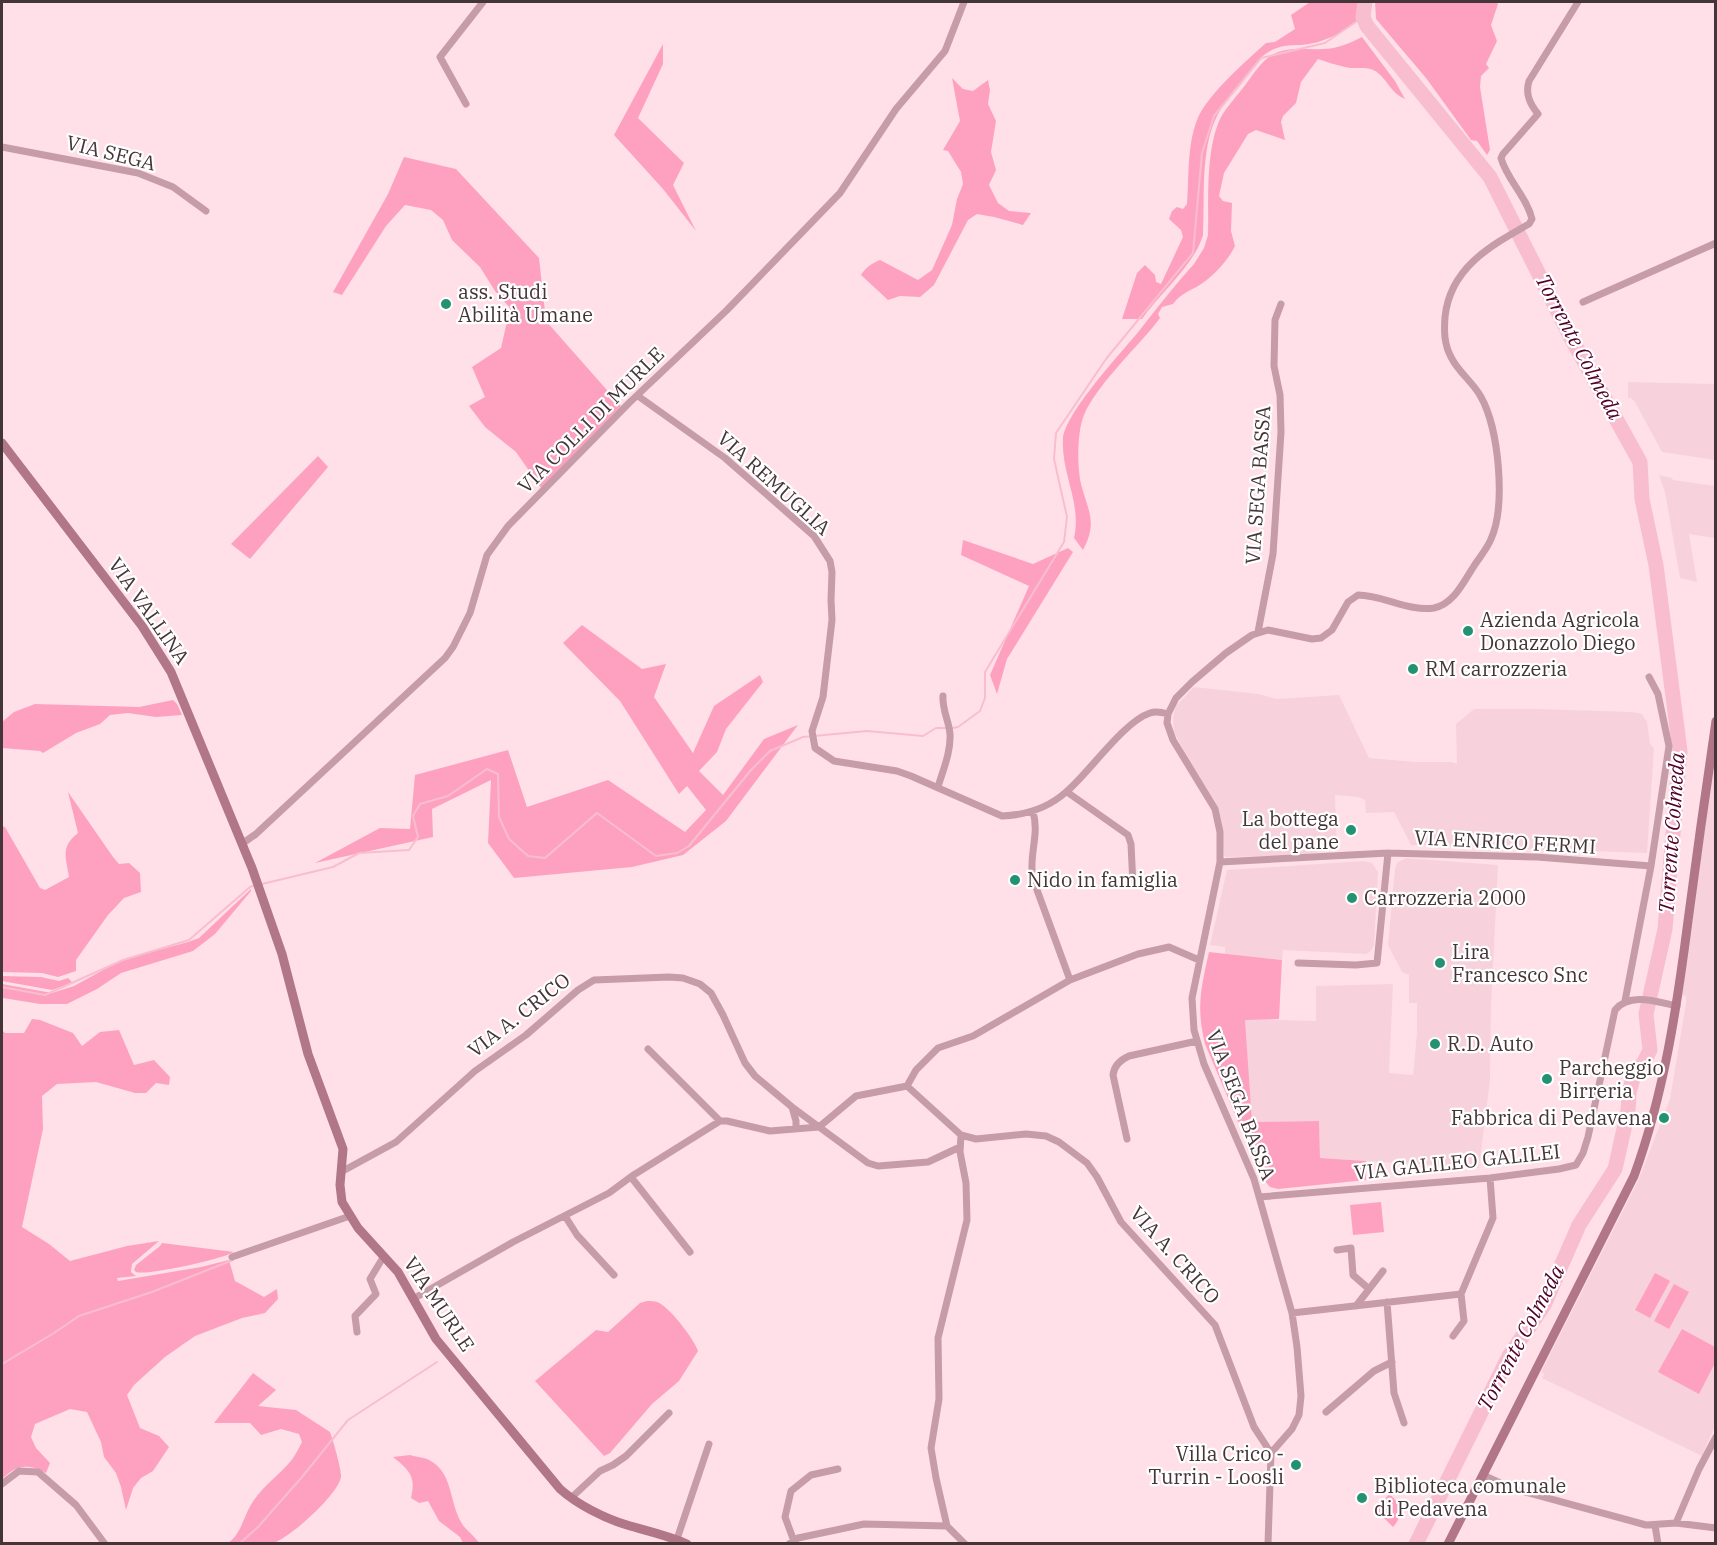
<svg xmlns="http://www.w3.org/2000/svg" width="1717" height="1545" font-family="'IBM Plex Serif',serif">
	<rect width="100%" height="100%" fill="#ffe0e8"/>
	<path fill="#f7d2dd" d="M1628,382L1715,384V460L1662,452L1635,402L1631,398H1628Z
		M1659,475L1672,478L1673,480L1715,486V538L1689,534L1697,582L1680,578L1665,492Z
		M1194,687L1259,694L1276,699L1339,695L1369,758L1415,762H1451L1457,764L1456,724L1474,709H1538L1632,712L1642,714L1647,722L1650,744L1654,748L1647,853L1411,845L1394,812L1366,813L1365,800L1358,797L1335,795L1337,850L1287,856L1226,857L1224,855L1221,823L1174,732L1173,718L1176,706Z
		M1715,754V1426L1702,1456L1542,1378L1544,1374L1541,1372L1638,1181L1670,1099L1686,1003V996L1682,995Z
		M1406,858L1498,865L1491,1007L1490,1080L1479,1168L1320,1158L1319,1121L1251,1122L1244,1019L1316,1021V986L1393,984L1389,1073L1413,1075L1417,1033V1003H1409V975L1402,972L1388,945L1395,869L1397,863Z
		M1364,861L1372,863L1378,872L1374,945L1371,951L1366,954L1283,950L1282,960L1225,955V947L1210,945L1227,870Z"/>
	<path fill="#fea1c0" d="M1310,2H1369L1366,15C1349,28 1332,40 1309,44C1299,46 1287,44 1277,48C1260,53 1252,69 1242,83C1233,94 1223,104 1217,116C1200,150 1205,197 1203,235C1195,264 1161,292 1142,319H1122L1137,273L1145,265L1155,275L1156,282L1161,284L1183,237L1181,230L1169,219L1172,211L1177,207L1183,209L1187,204C1189,177 1187,146 1197,120C1206,96 1246,61 1266,43L1275,42L1295,29L1291,15Z
		M1375,2H1497L1498,4L1491,25L1497,41L1486,64L1489,68L1481,76L1480,87L1490,150L1487,155L1477,141L1471,140L1426,78L1376,19Z
		M1362,37L1395,81L1405,99C1392,94 1388,81 1378,73C1368,65 1356,70 1345,67C1336,65 1327,62 1318,59L1301,82L1296,103L1283,116L1281,122L1285,140L1256,130L1248,134L1224,173L1219,196L1223,201L1232,203L1231,231L1235,246C1229,259 1215,274 1204,282C1194,290 1181,292 1173,304L1162,307L1158,314L1160,318L1153,327C1133,351 1095,388 1084,415C1077,431 1077,467 1081,484C1088,511 1098,522 1083,550L1074,538C1082,503 1061,474 1063,439C1065,413 1121,353 1139,331C1157,308 1174,286 1194,264L1204,248L1208,235C1209,199 1205,150 1221,117C1228,105 1238,95 1246,84C1255,72 1263,58 1278,52C1292,47 1309,50 1323,49C1337,49 1350,43 1362,37Z
		M663,44V64L638,118L684,163L673,185L696,231L663,189L614,135Z
		M952,78L963,89L973,91L988,80L990,90L988,104L996,121L991,152L996,170L989,185L998,203L1009,211L1031,213L1023,225L994,217L977,214L968,220L934,285L920,297L900,296L888,300L861,275C865,268 872,263 880,260L918,280L932,270L952,225L957,199L963,184L961,172L948,151L943,150L960,121Z
		M404,157L456,169L539,258L546,321L621,406L541,488L516,452L485,427L469,406L485,397L472,367L501,348L510,308L495,291L480,267L452,240L443,220L431,210L405,205L386,226L342,295L333,292L388,194Z
		M318,456L328,467L250,559L231,544Z
		M963,540L1033,564L1068,548L1073,552L1007,659L997,694L990,675L1029,586L961,555Z
		M582,625L642,669L666,664L654,697L693,753L714,706L760,675L763,682L726,729L717,752L699,771L723,795L764,739L798,725L726,821L683,855L632,867L514,878L488,843L491,780L432,809L433,837L315,863L380,828L410,829L415,775L508,750L527,807L608,780L685,832L706,810L687,786L679,794L620,701L563,643Z
		M173,700L177,704L182,715L156,717L128,713L110,715L100,724L76,733L43,753L40,751L2,748V722L14,712L35,704L139,707Z
		M68,792L113,857L119,864L129,863L140,873L141,892L124,898L108,915L76,960V971L58,977L42,973L2,972V826L5,827L40,888L45,890L69,877C66,857 60,847 78,833Z
		M251,889V891L215,934L193,951L121,973L97,989L67,1004H40L3,998L2,999V984L52,993L74,986L114,964L136,956L188,942L199,938Z
		M1209,952L1282,960L1279,1019L1245,1020L1252,1122L1319,1121L1320,1158L1366,1161V1180L1278,1189L1270,1187L1262,1178L1205,1044C1196,1007 1201,988 1209,952Z
		M2,976L41,977L59,981L68,978L73,983L52,990L2,981Z
		M32,1019L40,1020L73,1033L82,1046L100,1032L119,1030L134,1065L154,1060L170,1077L169,1085L156,1083L146,1093H135L96,1082L57,1084L42,1096L43,1129L22,1227L49,1244L70,1261L127,1246L159,1241L132,1264L131,1272L136,1276L117,1278L118,1281L201,1267L229,1260L235,1281L264,1297L277,1289L278,1299L265,1313L242,1318L195,1336L165,1357L134,1385L127,1395L140,1428L159,1436L169,1447L153,1471L141,1478L133,1488L126,1510L121,1487L116,1473L104,1457L101,1442L87,1412L70,1409L35,1424L31,1437L36,1448L50,1463L46,1473C29,1463 16,1465 2,1479V1030L5,1033H24Z
		M1381,1202L1384,1232L1353,1235L1350,1205Z
		M162,1243L234,1252C223,1259 146,1276 136,1272L134,1270L136,1265L160,1246Z
		M1655,1273L1670,1281L1650,1318L1635,1310Z
		M1674,1284L1689,1292L1669,1329L1654,1321Z
		M647,1301C649,1301 655,1301 657,1302C669,1306 694,1339 698,1351L679,1381L652,1404L610,1453L604,1456L535,1381L596,1330L608,1332L640,1303Z
		M1682,1329L1715,1347V1363L1699,1394L1658,1372Z
		M253,1373L276,1390L258,1406L296,1410L330,1432C333,1440 342,1471 341,1477C338,1495 289,1539 271,1544C258,1545 241,1544 228,1543C242,1533 243,1517 252,1503C262,1487 278,1476 290,1462C295,1456 299,1448 302,1442L299,1434L281,1429L261,1435L250,1423H214Z
		M410,1455C416,1457 424,1457 429,1460C453,1472 449,1501 461,1522C465,1530 474,1535 479,1543H463L460,1537L439,1521L428,1501L419,1503L411,1498C416,1476 410,1471 393,1457Z
		M1389,1494C1401,1503 1404,1515 1393,1527L1376,1510Z"/>
	<g fill="none" stroke-linecap="round" stroke-linejoin="round">
		<path stroke="#f8becf" stroke-width="2" d="M952,728L958,727L980,711L985,698V672L1064,542L1067,517L1054,459L1056,433L1106,359L1193,253L1202,153L1214,116L1261,58L1325,43L1363,17
			M262,884L333,867L359,853L409,850L418,837L413,816L420,804L448,796L487,769L498,774L499,817L509,839L528,856L545,858L597,813L656,856L677,853L689,846L751,770L770,751L803,737L867,731L923,736L936,728H947
			M2,987L45,995L123,960L189,940L250,887L256,885
			M2,1364L54,1333L79,1316L152,1292L233,1260
			M239,1544L258,1527L302,1477L348,1420L437,1362"/>
		<path stroke="#f8becf" stroke-width="15" d="M1365,2L1363,17L1367,26L1490,177L1570,336L1640,462L1642,499L1656,565L1680,751L1665,929L1646,1014L1650,1050L1643,1064L1635,1071L1629,1093L1628,1111L1615,1169L1579,1225L1544,1305L1509,1356L1416,1544"/>
		<path stroke="#c69ca8" stroke-width="7" d="M466,104L440,57L483,2
			M2,147L138,173L173,187L206,211
			M1583,302L1716,243
			M638,396L725,458L814,536L830,561L832,572L831,600L832,620L823,697L812,731L815,748L834,761L897,771L911,776L1002,816C1026,815 1048,808 1066,792C1089,773 1123,722 1150,713C1156,711 1161,712 1168,714
			M1258,632L1273,554L1281,432L1280,395L1274,366L1275,320L1281,304
			M938,787C943,770 951,752 950,734C949,721 942,710 943,696
			M1067,792L1128,835L1131,844L1133,885
			M1033,812C1040,835 1028,856 1033,879L1070,980
			M244,847L243,843L256,834L445,658L453,647L470,613L487,555L508,526L629,403L727,310L840,193L896,109L945,51L964,2
			M1220,862L1388,853L1537,857L1651,866
			M1298,963L1356,965L1377,963L1388,853
			M1625,1001L1651,866L1669,746L1658,694L1649,677
			M648,1049L720,1121
			M907,1086L961,1135L976,1139L1026,1134L1046,1136L1059,1142L1087,1163L1097,1177L1121,1222L1215,1325L1254,1427L1271,1453
			M907,1086L916,1070L938,1048L973,1036L1070,980L1138,954L1169,947L1199,960
			M819,1127L856,1096L907,1086
			M796,1129V1121L792,1107L868,1163L878,1166L928,1162L960,1147
			M961,1135L960,1152L966,1183L967,1220L938,1338L939,1399L931,1448L936,1478L947,1526L965,1544
			M1127,1139L1113,1075C1114,1066 1120,1060 1129,1056L1197,1041
			M341,1172L396,1142L475,1071L526,1035L578,990L594,980L669,977L683,978L700,984L711,993L723,1015L745,1063L755,1076L792,1107
			M631,1177L690,1252
			M1259,1197L1490,1178L1559,1169L1576,1165L1583,1153L1588,1137L1615,1010C1630,992 1657,1002 1677,1006
			M565,1216L577,1235L614,1275
			M1337,1250L1351,1248L1353,1275L1369,1289
			M232,1257L350,1216
			M413,1299L513,1242L609,1193L632,1176L720,1121H727L770,1131L819,1127
			M1387,1302L1394,1393L1404,1423
			M1356,1306L1383,1271
			M1292,1313L1461,1294L1493,1218L1490,1178
			M357,1332L355,1316L376,1294L370,1279L384,1256
			M1453,1336L1464,1321L1461,1294
			M1326,1412L1374,1371L1392,1362
			M1271,1453L1292,1429L1299,1415L1301,1396L1297,1347L1292,1313L1254,1179L1204,1064L1194,1030L1192,998L1220,862V832L1215,809L1173,740L1167,723L1168,714L1176,698L1192,682L1226,653L1252,635L1268,630L1312,639L1321,638L1332,630L1348,602L1358,595C1383,595 1409,612 1434,608C1454,604 1464,581 1474,566C1479,558 1487,549 1491,539C1506,506 1499,429 1481,397C1473,382 1458,372 1451,357C1444,344 1444,331 1445,317C1450,268 1490,246 1529,224L1532,219C1527,197 1507,180 1501,158L1503,154L1538,114C1530,104 1525,94 1529,81L1578,2
			M1483,1475L1511,1488L1646,1525L1676,1523L1716,1528
			M2,1484L19,1471L38,1472L76,1505L105,1544
			M571,1498L600,1471L613,1465L626,1456L669,1413
			M1676,1523L1699,1469L1716,1437
			M1655,1525L1658,1544
			M677,1539L709,1444
			M789,1544L798,1538L864,1524L947,1526
			M795,1544L785,1517L791,1491L811,1475L838,1469
			M1268,1544L1271,1453"/>
		<path stroke="#b27689" stroke-width="9" d="M2,443L142,626L171,672L252,868L282,954L308,1054L343,1149L340,1185L342,1202L358,1228L398,1272L436,1339L560,1489C578,1505 604,1518 627,1525C647,1531 667,1535 687,1544
			M1448,1544L1634,1176C1664,1094 1677,1007 1688,921C1697,854 1706,788 1716,721"/>
	</g>
	<g fill="#239273" stroke="#fff" stroke-width="2">
		<circle cx="446" cy="304" r="6"/>
		<circle cx="1468" cy="631" r="6"/>
		<circle cx="1413" cy="669" r="6"/>
		<circle cx="1351" cy="830" r="6"/>
		<circle cx="1015" cy="880" r="6"/>
		<circle cx="1352" cy="898" r="6"/>
		<circle cx="1440" cy="963" r="6"/>
		<circle cx="1435" cy="1044" r="6"/>
		<circle cx="1547" cy="1079" r="6"/>
		<circle cx="1664" cy="1118" r="6"/>
		<circle cx="1296" cy="1465" r="6"/>
		<circle cx="1362" cy="1498" r="6"/>
	</g>
	<g text-anchor="middle" stroke-width="4.5" stroke-linejoin="round" paint-order="stroke">
		<g font-size="20" fill="#443539" stroke="#fff">
			<text transform="translate(111 153) rotate(14)" y="7">VIA SEGA</text>
			<text transform="translate(591 420) rotate(-45)" y="7">VIA COLLI DI MURLE</text>
			<text transform="translate(774 483) rotate(42)" y="7">VIA REMUGLIA</text>
			<text transform="translate(1258 485) rotate(-86)" y="7">VIA SEGA BASSA</text>
			<text transform="translate(149 611) rotate(55)" y="7">VIA VALLINA</text>
			<text transform="translate(1505 842) rotate(3)" y="7">VIA ENRICO FERMI</text>
			<text transform="translate(519 1015) rotate(-38)" y="7">VIA A. CRICO</text>
			<text transform="translate(1241 1105) rotate(69)" y="7">VIA SEGA BASSA</text>
			<text transform="translate(1457 1162) rotate(-6)" y="7">VIA GALILEO GALILEI</text>
			<text transform="translate(1175 1255) rotate(48)" y="7">VIA A. CRICO</text>
			<text transform="translate(439 1304) rotate(56)" y="7">VIA MURLE</text>
		</g>
		<g font-size="20" fill="#443539" stroke="#fff" text-anchor="start">
			<text x="458" y="299">ass. Studi<tspan x="458" dy="23">Abilità Umane</tspan></text>
			<text x="1480" y="627">Azienda Agricola<tspan x="1480" dy="23">Donazzolo Diego</tspan></text>
			<text x="1425" y="676">RM carrozzeria</text>
			<text x="1339" y="826" text-anchor="end">La bottega<tspan x="1339" dy="23">del pane</tspan></text>
			<text x="1027" y="887">Nido in famiglia</text>
			<text x="1364" y="905">Carrozzeria 2000</text>
			<text x="1452" y="959">Lira<tspan x="1452" dy="23">Francesco Snc</tspan></text>
			<text x="1447" y="1051">R.D. Auto</text>
			<text x="1559" y="1075">Parcheggio<tspan x="1559" dy="23">Birreria</tspan></text>
			<text x="1652" y="1125" text-anchor="end">Fabbrica di Pedavena</text>
			<text x="1284" y="1461" text-anchor="end">Villa Crico -<tspan x="1284" dy="23">Turrin - Loosli</tspan></text>
			<text x="1374" y="1493">Biblioteca comunale<tspan x="1374" dy="23">di Pedavena</tspan></text>
		</g>
		<g font-size="21" font-style="italic" fill="#520028" stroke="#fff">
			<text transform="translate(1579 347) rotate(62)" y="7">Torrente Colmeda</text>
			<text transform="translate(1672 833) rotate(-86)" y="7">Torrente Colmeda</text>
			<text transform="translate(1521 1338) rotate(-62)" y="7">Torrente Colmeda</text>
		</g>
	</g>
	<rect width="1717" height="1545" fill="none" stroke="#443539" stroke-width="6"/>
</svg>
